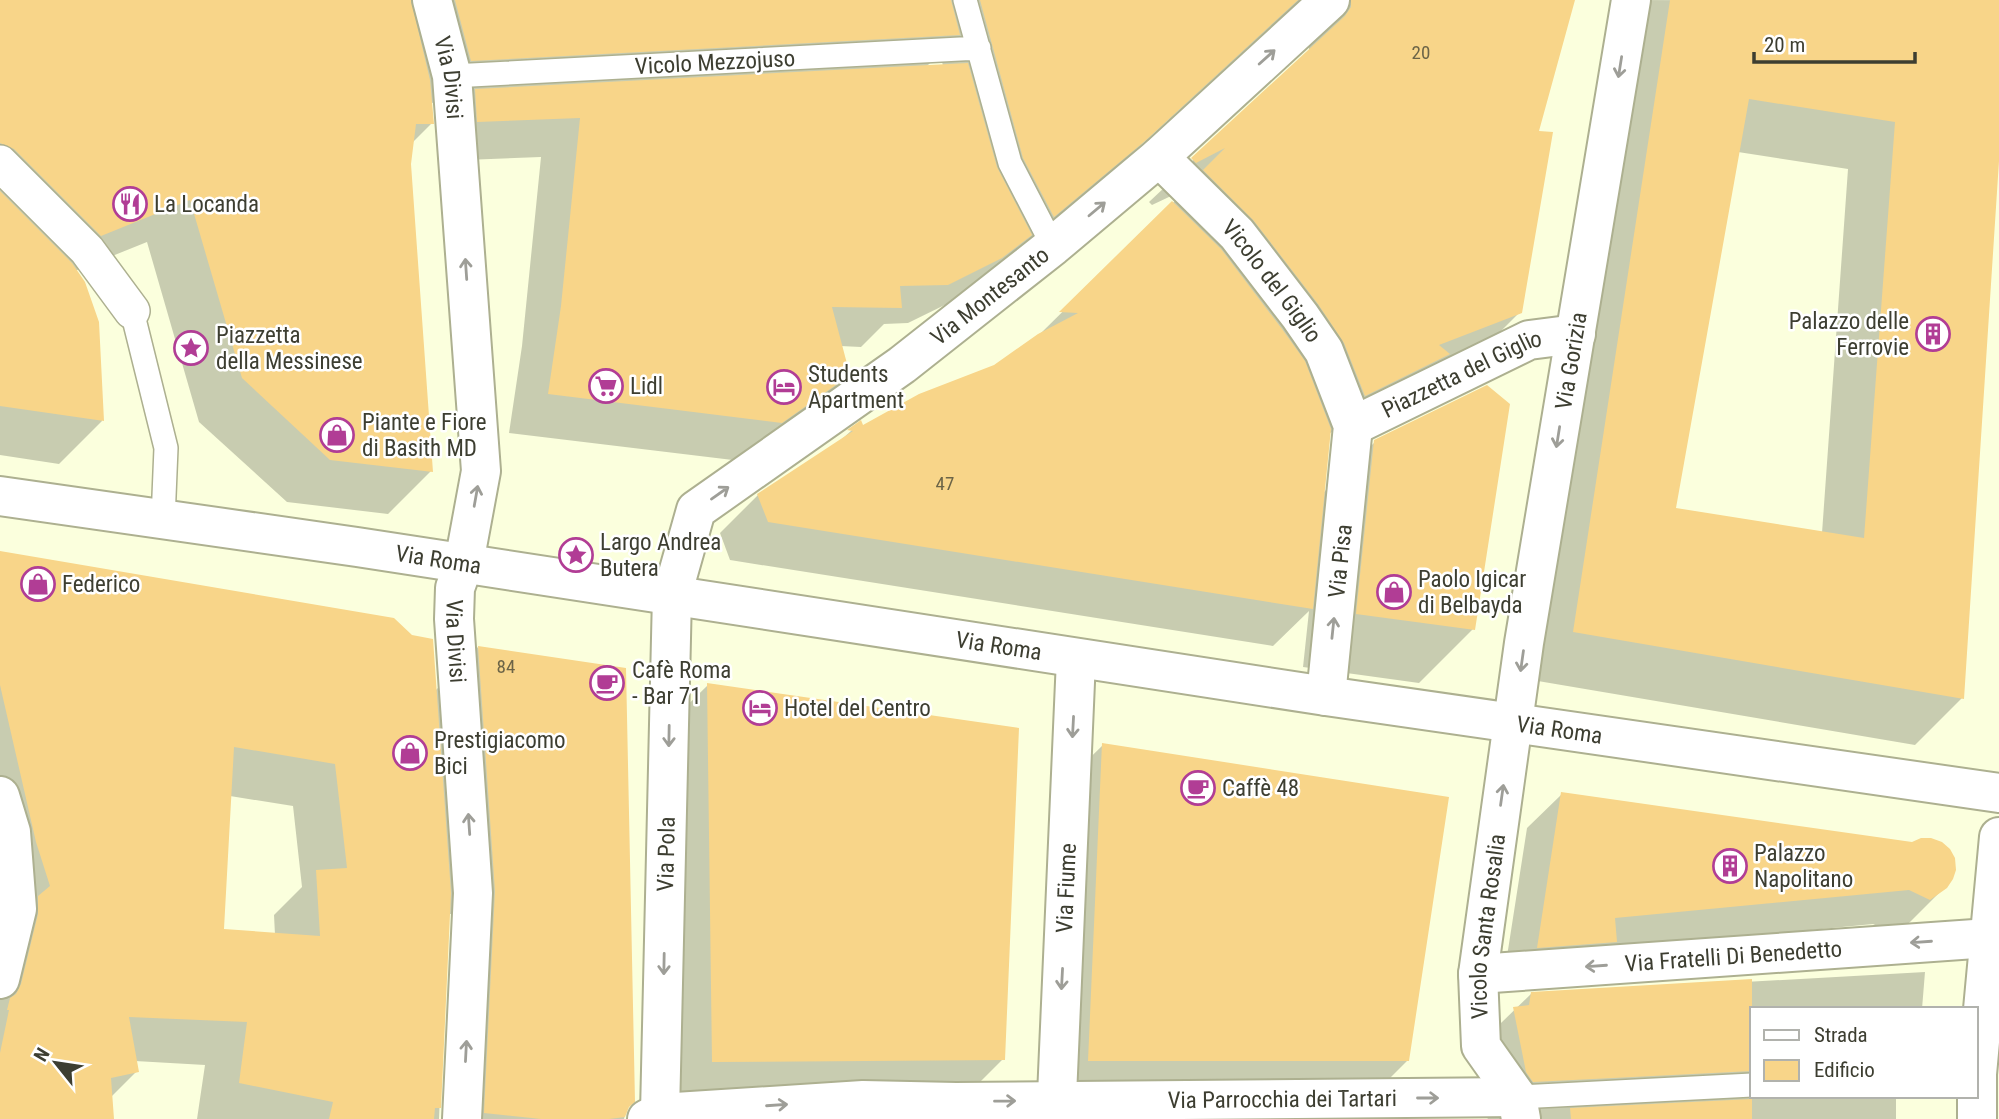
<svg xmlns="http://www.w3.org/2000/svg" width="1999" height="1119" font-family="'Roboto Condensed',sans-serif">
	<rect width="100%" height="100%" fill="#fbffdd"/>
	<path fill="#0003" fill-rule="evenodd" d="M0,0H1573L1536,133L1520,312L1476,356L1405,397L1328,434L1322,494L1375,442L1473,629L1419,683L1303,667L1309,611L1273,646L730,560L720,533L758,495L834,446L860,423L862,428L995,366L1039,335L1188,188L1152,205L1149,202L1309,51V38L1280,21L1270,27L1099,183L1010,258L1009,255L990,274L961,297L908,323L884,324L861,347L840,346L848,375L808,414L741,461L509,433L522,346L541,157L439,161L436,130L465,101L430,103L432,123L412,143L409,164L431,471L388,514L287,502L199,422L147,242L75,271L102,421L59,464L0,455ZM940,53L943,66L926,67Z
		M1633,0L1999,1V135L1962,698L1915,745L1526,679ZM1738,152L1848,169L1822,533L1674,509Z
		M0,562L435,691L478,647L627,1107L624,1119H444L452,938L451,914H448L439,1119H197L205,1065L135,1061L137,1071L111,1097L112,1119H0ZM230,796L293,806L302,887L274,915L275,935L222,931Z
		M708,685L1003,1059L961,1101L671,1103L666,726Z
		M1103,745L1407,1061L1365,1103H1047L1060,787Z
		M1562,794L1946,886L1910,922L1894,934L1873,924L1607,950L1503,982L1527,828Z
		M1925,972L1922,1009H1752V1096H1896V1119H1488L1485,1115L1472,1051L1531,994Z"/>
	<path fill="#f8d589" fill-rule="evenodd" d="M0,0H411L430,80L434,124H416L411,164L433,472L330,460L242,378L190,200L101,236L14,149L0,143Z
		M455,0H951L960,35L471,61Z
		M980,0H1298L1145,141L1054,217L1023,158Z
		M1351,0H1575L1539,131L1553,132L1522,313L1439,345L1450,354L1365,396L1344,343L1318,304L1254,221L1203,170L1225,148L1196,163L1191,158L1345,16L1351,7Z
		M1670,0H1999V161L1964,699L1573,632ZM1749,99L1895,122L1864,538L1676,508Z
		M968,63L997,167L1032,235L1002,258L948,285L900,286L902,308L832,307L850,375L782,423L548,394L561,306L580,118L477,122L475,89Z
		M0,191L72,263L85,282L99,322L104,421L0,406Z
		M1172,201L1221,249L1282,329L1305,361L1331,429L1313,609L768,522L757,494L853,431L847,430L861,420L863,425L919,394L994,365L1038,334L1078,313L1059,312Z
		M1487,385L1510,404L1475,630L1356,614L1374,440Z
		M0,551L394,618L412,635L433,639L451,893L441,1108H435L434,1119H329L333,1102L239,1083L247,1022L129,1017L139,1072L111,1078L114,1119H0V1053L9,1010H7L10,998L16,994L21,984L38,914V896L50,886L36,842L0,685ZM234,747L335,764L347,868L316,870L320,936L224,929Z
		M478,646L626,668L635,1102L629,1107L625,1117L609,1119H541L484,1113L495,891Z
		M707,683L1019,728L1005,1060L712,1062Z
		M1102,743L1449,797L1409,1061H1088Z
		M1561,792L1912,842L1921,838H1931L1942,842L1950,849L1955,858L1956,870L1953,879L1947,888L1930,900L1909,890L1615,918L1617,942L1537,948Z
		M1752,979V1071L1533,1082L1526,1072L1513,1007L1529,1005L1531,992Z
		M1752,1099V1119H1571L1570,1108Z"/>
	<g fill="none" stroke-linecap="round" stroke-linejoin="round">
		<g stroke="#adb090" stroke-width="26">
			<path id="service" d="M965,0L1010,163L1053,246
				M452,76L979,48
				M132,311L166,448L163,520
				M1517,1097L1752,1085"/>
		</g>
		<g stroke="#adb090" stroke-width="38">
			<path id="pedestrian" d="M0,163L87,250L132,311"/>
		</g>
		<g stroke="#adb090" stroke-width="42">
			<g id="minor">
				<path id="s1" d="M432,0L452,76L481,471L464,563L455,588L454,619L473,893L462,1119"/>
				<path id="s2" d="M1159,157L1237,234L1300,316L1324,351L1353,426L1326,696"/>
				<path id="s3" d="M1353,426L1529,340L1576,334"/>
				<path d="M0,796L11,832L17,909L0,979"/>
				<path id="s4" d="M1478,974L1989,938"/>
				<path id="s5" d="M660,1113L672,595L696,510L902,365L1053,246L1159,157L1330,0"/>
				<path id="s6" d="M647,1119L660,1113L863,1100L956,1102L1517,1097"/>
				<path id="s7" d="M1056,1119L1076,659"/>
				<path id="s8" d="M1521,1119L1517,1097L1481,1046L1478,974L1524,643L1631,0"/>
				<path d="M1977,1119V1074L1999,837"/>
			</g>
		</g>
		<g stroke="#adb090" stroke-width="42">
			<g id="tertiary">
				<path id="s9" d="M0,496L357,547L1326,696L1999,793"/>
			</g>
		</g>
		<use href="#service" stroke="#fff" stroke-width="23"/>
		<use href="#pedestrian" stroke="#fff" stroke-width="35"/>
		<use href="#minor" stroke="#fff" stroke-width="38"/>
		<use href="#tertiary" stroke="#fff" stroke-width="38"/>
	</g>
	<defs><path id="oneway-shaft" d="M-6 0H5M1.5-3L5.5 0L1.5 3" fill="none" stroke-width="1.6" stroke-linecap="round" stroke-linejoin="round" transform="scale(1.75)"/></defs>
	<g stroke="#9e9e98">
		<use href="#oneway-shaft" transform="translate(1267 57) rotate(-42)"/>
		<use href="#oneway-shaft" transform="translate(1620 67) rotate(99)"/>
		<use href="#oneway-shaft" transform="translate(1097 209) rotate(-40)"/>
		<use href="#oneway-shaft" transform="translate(466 269) rotate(-94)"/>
		<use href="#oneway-shaft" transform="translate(1558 437) rotate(99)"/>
		<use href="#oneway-shaft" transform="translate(720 493) rotate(-35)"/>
		<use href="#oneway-shaft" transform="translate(476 496) rotate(-80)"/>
		<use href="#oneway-shaft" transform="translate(1333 628) rotate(-84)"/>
		<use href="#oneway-shaft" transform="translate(1522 661) rotate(98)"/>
		<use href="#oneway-shaft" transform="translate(1073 727) rotate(93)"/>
		<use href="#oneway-shaft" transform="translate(669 736) rotate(91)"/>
		<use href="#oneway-shaft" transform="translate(1502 795) rotate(-82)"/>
		<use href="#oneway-shaft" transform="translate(469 824) rotate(-94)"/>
		<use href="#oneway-shaft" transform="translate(1921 942) rotate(176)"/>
		<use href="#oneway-shaft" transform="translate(664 964) rotate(91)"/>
		<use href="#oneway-shaft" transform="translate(1596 966) rotate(176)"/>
		<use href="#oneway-shaft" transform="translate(1062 979) rotate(93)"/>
		<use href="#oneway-shaft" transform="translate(466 1051) rotate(-87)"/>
		<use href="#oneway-shaft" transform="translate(1428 1098)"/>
		<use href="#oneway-shaft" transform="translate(1005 1101) rotate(-1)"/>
		<use href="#oneway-shaft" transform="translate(777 1105) rotate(-4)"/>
	</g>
	<defs>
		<g id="restaurant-ring" transform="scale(1.75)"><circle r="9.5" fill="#fff" stroke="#b13d95" stroke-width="1.5"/><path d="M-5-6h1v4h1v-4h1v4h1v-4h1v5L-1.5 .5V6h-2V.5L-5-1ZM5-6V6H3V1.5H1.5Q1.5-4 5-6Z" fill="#b13d95"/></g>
		<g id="building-ring" transform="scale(1.75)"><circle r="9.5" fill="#fff" stroke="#b13d95" stroke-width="1.5"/><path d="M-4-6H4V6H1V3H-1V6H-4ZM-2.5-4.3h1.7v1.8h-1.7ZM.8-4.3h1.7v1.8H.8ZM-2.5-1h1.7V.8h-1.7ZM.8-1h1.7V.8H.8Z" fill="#b13d95"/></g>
		<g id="sight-ring" transform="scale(1.75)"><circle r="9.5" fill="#fff" stroke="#b13d95" stroke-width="1.5"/><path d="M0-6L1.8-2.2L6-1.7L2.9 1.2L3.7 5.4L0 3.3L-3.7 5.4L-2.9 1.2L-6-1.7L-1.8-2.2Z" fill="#b13d95"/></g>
		<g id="supermarket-ring" transform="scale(1.75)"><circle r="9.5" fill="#fff" stroke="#b13d95" stroke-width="1.5"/><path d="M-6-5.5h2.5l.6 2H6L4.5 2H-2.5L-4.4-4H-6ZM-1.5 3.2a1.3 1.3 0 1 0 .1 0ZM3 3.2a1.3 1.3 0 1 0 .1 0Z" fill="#b13d95"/></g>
		<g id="hotel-ring" transform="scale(1.75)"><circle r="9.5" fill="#fff" stroke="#b13d95" stroke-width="1.5"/><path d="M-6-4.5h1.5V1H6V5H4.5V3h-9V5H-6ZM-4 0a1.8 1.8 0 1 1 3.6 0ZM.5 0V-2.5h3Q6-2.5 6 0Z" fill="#b13d95"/></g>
		<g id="shop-ring" transform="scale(1.75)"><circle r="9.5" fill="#fff" stroke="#b13d95" stroke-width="1.5"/><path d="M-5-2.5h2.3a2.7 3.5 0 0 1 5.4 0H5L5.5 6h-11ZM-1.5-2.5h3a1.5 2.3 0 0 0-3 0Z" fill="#b13d95"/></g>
		<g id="cafe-ring" transform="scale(1.75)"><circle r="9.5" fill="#fff" stroke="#b13d95" stroke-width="1.5"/><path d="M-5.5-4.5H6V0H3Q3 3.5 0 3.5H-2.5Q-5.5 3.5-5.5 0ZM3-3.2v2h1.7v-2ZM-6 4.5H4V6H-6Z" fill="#b13d95"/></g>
	</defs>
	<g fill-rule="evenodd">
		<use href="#restaurant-ring" x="130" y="204"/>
		<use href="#building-ring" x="1933" y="334"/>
		<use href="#sight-ring" x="191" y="348"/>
		<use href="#supermarket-ring" x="606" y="386"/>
		<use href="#hotel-ring" x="784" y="387"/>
		<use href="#shop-ring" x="337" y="435"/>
		<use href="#sight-ring" x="576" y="555"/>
		<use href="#shop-ring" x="38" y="584"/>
		<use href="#shop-ring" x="1394" y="592"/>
		<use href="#cafe-ring" x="607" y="683"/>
		<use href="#hotel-ring" x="760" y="708"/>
		<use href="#shop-ring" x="410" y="753"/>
		<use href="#cafe-ring" x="1198" y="788"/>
		<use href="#building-ring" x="1730" y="866"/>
	</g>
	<g text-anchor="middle" stroke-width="5" stroke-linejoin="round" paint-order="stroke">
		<g font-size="19" fill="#6c6447">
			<text x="1421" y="59">20</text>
			<text x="945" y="490">47</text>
			<text x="506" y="673">84</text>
		</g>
		<g font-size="23" fill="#3d3e31" stroke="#fff">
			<text transform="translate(715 62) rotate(-3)" y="8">Vicolo Mezzojuso</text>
			<text dy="8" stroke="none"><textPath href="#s1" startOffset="80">Via Divisi</textPath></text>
			<text dy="8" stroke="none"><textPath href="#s2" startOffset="168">Vicolo del Giglio</textPath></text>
			<text dy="8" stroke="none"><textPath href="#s5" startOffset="970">Via Montesanto</textPath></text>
			<text dy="8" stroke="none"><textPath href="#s8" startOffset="777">Via Gorizia</textPath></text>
			<text dy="8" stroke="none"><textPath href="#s3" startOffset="121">Piazzetta del Giglio</textPath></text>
			<text dy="8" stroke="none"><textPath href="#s9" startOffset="443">Via Roma</textPath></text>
			<text transform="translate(1340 561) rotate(-84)" y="8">Via Pisa</text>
			<text dy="8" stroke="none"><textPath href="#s1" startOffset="648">Via Divisi</textPath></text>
			<text dy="8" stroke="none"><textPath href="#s9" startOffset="1010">Via Roma</textPath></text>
			<text dy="8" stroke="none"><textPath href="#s9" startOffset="1577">Via Roma</textPath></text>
			<text dy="8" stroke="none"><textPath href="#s5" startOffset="259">Via Pola</textPath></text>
			<text dy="8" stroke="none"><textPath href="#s7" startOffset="231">Via Fiume</textPath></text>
			<text dy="8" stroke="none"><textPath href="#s8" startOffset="205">Vicolo Santa Rosalia</textPath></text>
			<text dy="8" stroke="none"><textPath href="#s4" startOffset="256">Via Fratelli Di Benedetto</textPath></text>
			<text dy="8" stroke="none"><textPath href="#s6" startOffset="637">Via Parrocchia dei Tartari</textPath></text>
		</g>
		<g font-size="23" fill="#3d3e31" stroke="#fff" text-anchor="start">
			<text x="154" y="212">La Locanda</text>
			<text x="1909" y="329" text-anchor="end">Palazzo delle<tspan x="1909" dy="26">Ferrovie</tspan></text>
			<text x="216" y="343">Piazzetta<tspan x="216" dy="26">della Messinese</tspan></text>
			<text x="808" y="382">Students<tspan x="808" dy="26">Apartment</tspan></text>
			<text x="630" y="394">Lidl</text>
			<text x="362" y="430">Piante e Fiore<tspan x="362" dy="26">di Basith MD</tspan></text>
			<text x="600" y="550">Largo Andrea<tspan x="600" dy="26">Butera</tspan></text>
			<text x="1418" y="587">Paolo Igicar<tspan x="1418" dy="26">di Belbayda</tspan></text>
			<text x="62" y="592">Federico</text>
			<text x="632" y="678">Cafè Roma<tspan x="632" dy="26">- Bar 71</tspan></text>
			<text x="784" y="716">Hotel del Centro</text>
			<text x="434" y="748">Prestigiacomo<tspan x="434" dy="26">Bici</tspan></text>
			<text x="1222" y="796">Caffè 48</text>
			<text x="1754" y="861">Palazzo<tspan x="1754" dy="26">Napolitano</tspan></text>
		</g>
	</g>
	<rect x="1750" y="1007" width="228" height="91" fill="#ffffff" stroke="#b1b2ad" stroke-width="2"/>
	<rect x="1764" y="1030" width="35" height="10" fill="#ffffff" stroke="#b1b2ad" stroke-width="2"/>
	<text x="1814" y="1042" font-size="21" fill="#3d3e31">Strada</text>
	<rect x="1764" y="1060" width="35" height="21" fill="#f8d589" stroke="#b1b2ad" stroke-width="2"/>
	<text x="1814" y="1077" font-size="21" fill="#3d3e31">Edificio</text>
	<g transform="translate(56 1063) rotate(300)" stroke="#ffffff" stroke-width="5" paint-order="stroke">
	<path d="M0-5L12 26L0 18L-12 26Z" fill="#3d3e31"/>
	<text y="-10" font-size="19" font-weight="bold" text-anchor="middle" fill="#3d3e31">N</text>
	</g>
	<path d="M1754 52v10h161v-10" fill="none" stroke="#3d3e31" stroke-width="3.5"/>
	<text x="1764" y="52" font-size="21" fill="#3d3e31" stroke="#ffffff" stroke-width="5" paint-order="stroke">20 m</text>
</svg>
